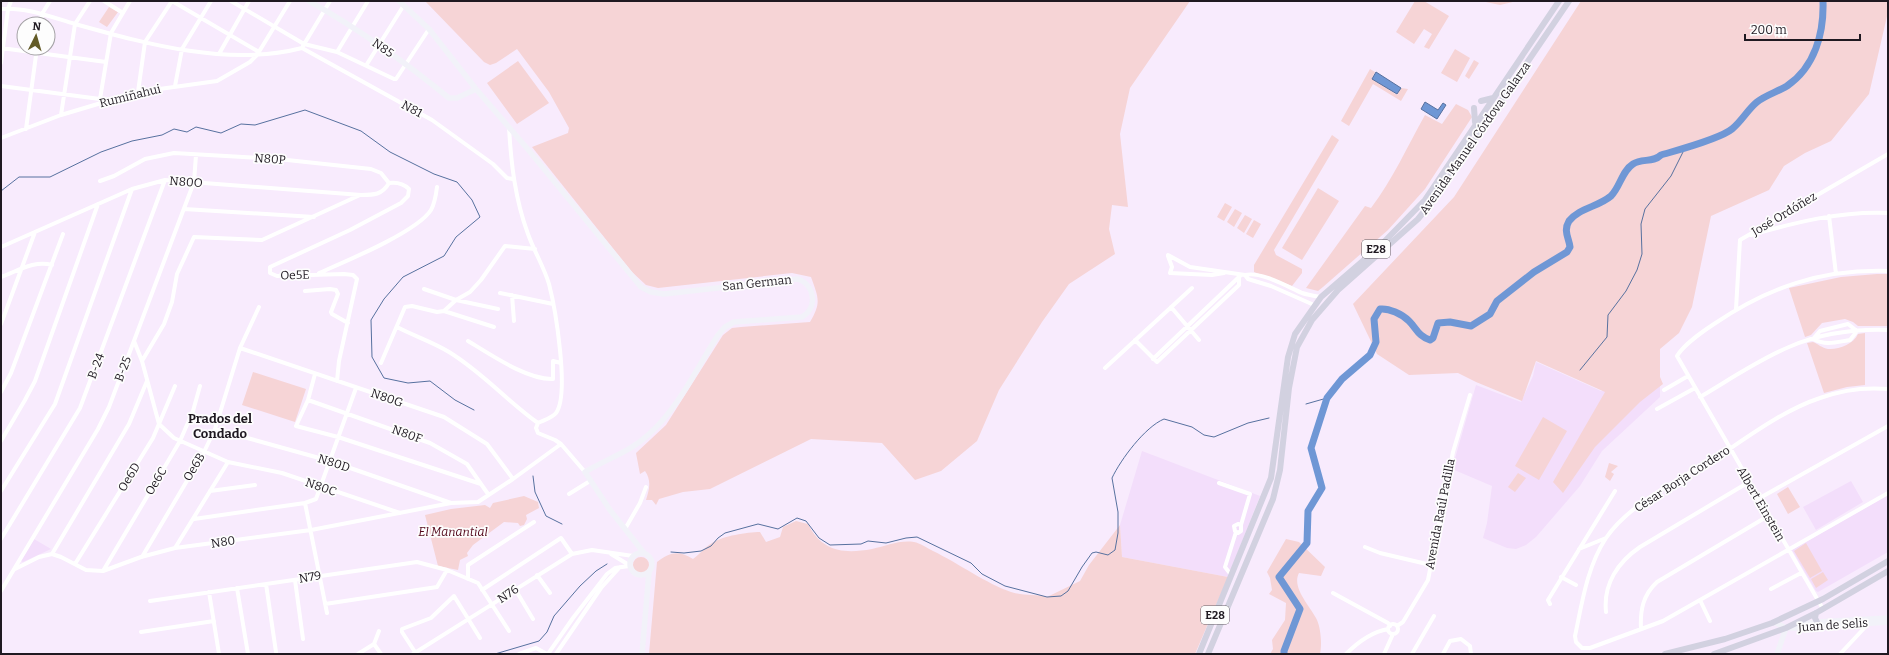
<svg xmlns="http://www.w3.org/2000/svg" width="1889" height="655" font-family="Bitter,serif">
	<rect width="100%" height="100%" fill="#f8ebfd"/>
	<path fill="#f3defb" d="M1536,362L1601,391L1660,385V397L1602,451L1580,486L1536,537L1526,545L1516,549L1507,548L1483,538L1487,523L1492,486L1452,469L1476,385L1521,402L1533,376Z
		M1142,451L1260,496L1228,577L1122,557L1120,525Z
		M1851,481L1863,502L1816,530L1803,507Z
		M1888,495V552L1818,592L1816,591L1792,550Z
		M34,539L51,549L23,562L21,561Z"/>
	<path fill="#f6d4d6" d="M425,1H1190L1130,88L1120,134L1128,207L1112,205L1109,229L1115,254L1069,284L1042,322L999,390L977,441L941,471L915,480L882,443L811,439L710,489L683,492L659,499L656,505L652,500H646C649,490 652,481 645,471L640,474L636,453L666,425L723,335L732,328L741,327L810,322C822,302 818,297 811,277L792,273L658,288L646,285L632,272L532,147L568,133L569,128L549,92L517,49L496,63L490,65L484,62Z
		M1415,1H1424L1449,16L1429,49L1424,47L1432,34L1424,29L1414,44L1396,32Z
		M1481,1H1517L1500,5Z
		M1581,1H1888V12L1869,94L1831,141L1805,153L1784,166L1769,190L1711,216L1692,307L1679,333L1660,349V377L1663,384L1640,402L1595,447L1563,493L1553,482L1605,392L1536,361L1522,401L1476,382L1458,373L1409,375L1377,354L1353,304L1454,197Z
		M109,7L118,12L107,27L99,22Z
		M1455,49L1470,58L1457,82L1441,73Z
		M1474,60L1479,63L1469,79L1465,76Z
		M518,61L549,103L517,124L487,83Z
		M1370,69L1375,72L1372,78L1397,95L1401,88L1408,89L1401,101L1373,84L1349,126L1341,121Z
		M1456,104L1468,110L1472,117L1425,189L1388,230L1323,287L1318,291L1306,288L1365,206L1371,208C1393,179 1407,147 1425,115L1442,124Z
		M1332,135L1339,140L1274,250L1276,255L1302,269V273L1292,286L1254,272V265Z
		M1318,188L1339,201L1302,260L1282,248Z
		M1225,203L1232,207L1224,221L1217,217Z
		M1235,209L1242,213L1234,227L1227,222Z
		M1245,215L1252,219L1244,233L1237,228Z
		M1254,220L1261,224L1253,238L1246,234Z
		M1877,274H1888V326H1858L1853,322L1845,319L1822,323L1811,335L1805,337L1789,288L1841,277Z
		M1865,333V385L1847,387L1824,393L1807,343L1813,342C1818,344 1822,348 1828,349C1838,350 1854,344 1858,334Z
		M253,372L306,389L295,422L242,405Z
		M1543,417L1567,431L1539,480L1515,466Z
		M1609,463L1618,466L1611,472L1614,474L1610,481L1605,477Z
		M1518,473L1526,478L1515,492L1508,487Z
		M1788,487L1800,507L1788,514L1777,494Z
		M524,496L538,502L539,508L526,515L527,519L524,525L520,526L518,523L504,522L473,545L467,553L468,556L460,560L458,570L438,566L425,515L451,509L485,505L490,508L493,503Z
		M796,521L808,524C822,552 844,554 872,549C887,546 898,540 914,542C920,543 927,548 933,551C958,563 987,584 1011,592C1023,596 1036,594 1047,597L1080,581L1089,565L1120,525L1122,557L1228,577L1195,654H649L657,562C670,552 679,550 693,559C699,555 706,546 712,543C723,536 747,532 760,532L766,542L780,537L783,527Z
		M1286,539L1299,542L1325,567L1321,576L1299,573C1291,588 1311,607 1317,620C1321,629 1322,645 1320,654H1270L1273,649L1272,640L1285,620L1286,603L1269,594L1272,590L1270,578L1267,572Z
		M1806,543L1822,571L1810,578L1794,551Z
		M633 565a8 8 0 1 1 16 0a8 8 0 1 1-16 0Z
		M1823,572L1828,580L1816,588L1811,579Z"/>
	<path fill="#6f97d5" stroke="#57719f" d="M1376,72L1401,88L1397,94L1372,79Z
		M1425,102L1438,110L1443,103L1446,105L1437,119L1421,109Z"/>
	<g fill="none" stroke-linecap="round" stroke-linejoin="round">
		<path stroke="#57719f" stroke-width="1" d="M1,191L19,177H50L101,152L132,141L162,135L174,129L187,132L196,127L221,133L241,124L255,125L305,110L361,131L390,152L434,174L457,182L472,200L480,217L456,237L444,256L403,277L384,299L371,320L372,357L384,378L408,383L430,381L455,400L474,410
			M1580,370L1607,337L1608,315L1626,291L1637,270L1642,254L1641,224L1645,209L1671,176L1685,148
			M1306,404L1327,398
			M533,476L535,492L546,516L562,524
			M671,552L684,553L701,551L711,546L718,538L725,533L758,524L778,529L797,518L806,521L819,538L830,545L861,544L868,541L886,543L906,538L917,537L971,563L982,574L1005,586L1047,597L1061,596L1068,591L1082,567L1092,553L1096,552L1108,555L1115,550L1118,533V512L1112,478C1121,459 1145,427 1164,419L1192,427L1204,435L1214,437L1248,423L1269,418
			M495,654L539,641L547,632L554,616L580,586L596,571L607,564"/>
		<path stroke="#6f97d5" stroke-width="7" d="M1284,654V651L1300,609L1279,577L1307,543L1308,511L1322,488L1311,448L1327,398L1342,379L1370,355L1376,342L1374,319L1380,309C1389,308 1402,314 1409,321C1417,329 1418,336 1430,340L1433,338L1438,323L1450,322L1471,326L1490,314L1497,301L1534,272L1567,252L1570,247C1569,238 1563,231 1569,221C1579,208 1598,207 1611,196C1620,187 1622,171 1633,164C1642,158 1653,163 1661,155C1678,150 1720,139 1732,129C1742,121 1748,109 1757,102C1766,95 1777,92 1787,86C1815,67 1824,33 1823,1"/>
		<path stroke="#fff" stroke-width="4" d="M104,1L123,13
			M172,1L259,52
			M231,1L304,44L337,52L394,79H396L429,29
			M1,9C26,7 51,17 75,24C147,44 228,67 302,48
			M41,24L42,14L50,1
			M303,46L330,1
			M1,48L106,62
			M302,48L432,120L493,164L507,178L513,179
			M337,52L368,1
			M219,54L249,1
			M1,63L8,9L11,1
			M367,64L404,5
			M1,86L100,99
			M175,86L182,49L211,1
			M138,92L145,42L172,1
			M103,103L100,99L111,33L130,1
			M61,115L75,24L90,1
			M509,127C511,163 515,199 528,234C534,251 544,267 549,284C555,307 570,394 556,413C552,418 544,420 538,423
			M26,129L37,48
			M1,138L61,115L138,92L217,81L250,62L257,55L290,1
			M100,181L114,176L145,159L174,153L278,159L371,169L381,173L389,183
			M184,209L314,217
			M1829,216L1836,274
			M1751,235C1797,222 1840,211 1888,213
			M1,247L132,189L165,180L361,195C374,195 382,195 389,183
			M1168,255L1190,267L1245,275C1261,271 1288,287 1302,293C1308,295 1315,296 1321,297
			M1168,256L1172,267L1170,273L1212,275L1224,273
			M319,273C344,262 417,232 431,210C435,203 436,195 437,187
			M1245,275L1248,279L1271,286L1314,305
			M1,277C18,271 34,260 52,265
			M424,289L456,300L498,309
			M305,291L330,289L336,290L338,294L331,312L332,314L348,323
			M500,293L553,304
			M512,295L514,321
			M1171,307L1199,340
			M1736,309L1740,240L1888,154
			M444,311L494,327
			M1,324L35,232
			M1848,324L1857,331L1850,340C1837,342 1826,346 1813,339L1820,331Z
			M397,327C414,336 433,342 449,352C482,372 507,401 538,423
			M1135,340L1157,362L1239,285V278
			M134,341L142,361L159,424L174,438L228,462L282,473L400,513
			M468,341C490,354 527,380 553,379V361L561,363
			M240,348L444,417L487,444L513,479
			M1153,359L1240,276
			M142,361L164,324L172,302L177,274L194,237L262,240L360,195
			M381,363L405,307L412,306L437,312L444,311L456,300L470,292L481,280L505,246L535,249
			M1105,368L1192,288
			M315,374L308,400L296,426L338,437L481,484
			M337,381L339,361L357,279L353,275L344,274L277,276L270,273V267L350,230L401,203L408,196L409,189C403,183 397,182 389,183
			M1888,389C1865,387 1842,390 1820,398C1787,409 1756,431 1728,450C1690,474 1631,501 1606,538C1587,567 1582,603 1575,636L1576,642L1582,648H1590L1663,621L1888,493
			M1664,390L1688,376
			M1,392L11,373L63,234
			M1700,397C1729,380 1758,360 1789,347C1819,334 1855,329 1888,330
			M308,400L430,443L467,464L488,494
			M1657,409L1695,388
			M538,423L536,428L538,433L555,440L561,444L585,472
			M215,429L330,461L451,503
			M1,441L25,400L35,381L98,204
			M1219,483L1250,494L1241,525V531L1238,533L1235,531L1234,526L1238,524L1241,525
			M1,491L55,404L132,189
			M210,491L255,485
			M569,494L590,481
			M1758,499L1888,426
			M305,503L327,613
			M194,519L305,503L316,499L356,388
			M625,529L640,503L646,487
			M1,539L80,408L165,180
			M1365,547L1380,553L1431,565
			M175,548L228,462
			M1579,549L1606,538
			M52,554L129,424L147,381
			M611,554L629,565
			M142,557L204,452L215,429L240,348L259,307
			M75,564L153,438L175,386
			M15,569L39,557L52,554L61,557L86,570L103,571L141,557L175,548L311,530L451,503L478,502L513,479L561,444
			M103,571L180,441L193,411L200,386
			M537,575L550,593
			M1232,576L1225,567L1236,532
			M1561,577L1576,585
			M468,579V565L534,522
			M295,580L303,639
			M266,584L276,652
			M237,588L248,654
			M515,589L533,619
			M1771,589L1801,573
			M482,590L561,538L572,554
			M1,591L98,429L109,407L194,182L196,155
			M209,592L219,654
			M1333,593L1388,623L1390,626
			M1700,600L1710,621
			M150,601L417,562L447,570L478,583L509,631
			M325,604L437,587L447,570
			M1550,604L1548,600L1615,491
			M1823,609L1677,356C1684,344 1702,332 1714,324C1769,287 1821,269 1888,271
			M1606,612C1603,584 1618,562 1640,547L1749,482
			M1388 629a5 5 0 1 1 10 0a5 5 0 1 1-10 0Z
			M1397,626L1403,622L1428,580L1453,452L1470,395
			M1641,629C1640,610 1643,595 1657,582L1768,516
			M379,631L374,644L381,654
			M141,632L214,621
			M415,652L402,632V629L431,618L454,596L480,638
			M358,654L374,644
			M413,654L572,554L592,550L633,556
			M519,654L536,648L547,654
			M548,654L573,618L607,574L615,568L629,566
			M556,654L601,588L620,567
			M1346,654C1358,642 1371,632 1388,629
			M1384,654L1393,634
			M1412,654L1434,616
			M1443,654L1450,641L1461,639L1470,646L1471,654
			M1840,654L1869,623"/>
		<path stroke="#f2f2f9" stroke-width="5.5" d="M309,1C359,29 405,62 449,98H457L476,89
			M399,1L429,29L476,89L526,147L641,287L651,292L664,294L798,279C815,285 818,308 802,317L734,322L725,327L718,335C697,368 678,409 648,435C630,452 606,459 585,472L610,510L644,553
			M630 564a11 11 0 1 1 22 0a11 11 0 1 1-22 0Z
			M1774,622L1786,628H1800L1888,622
			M1796,625L1817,622L1888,618
			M642,654L649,572
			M1777,654L1786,628"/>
		<path stroke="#d2d1e0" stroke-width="6" d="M1481,101L1493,98
			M1474,108L1475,122
			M1816,613L1815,618L1817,622
			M1199,654L1271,478L1288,357L1295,334L1321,297L1379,247L1425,200L1559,1
			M1208,654L1273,499L1280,470L1289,388L1297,347L1312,320L1338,290L1418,219L1435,198L1569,1
			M1665,654L1725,639L1772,623L1823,599L1888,561
			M1714,654L1786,628L1816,613L1888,571"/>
	</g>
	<g text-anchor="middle" stroke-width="3.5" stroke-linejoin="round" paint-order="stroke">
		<g fill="#fdfdfd" stroke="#625d63" stroke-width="1">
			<rect x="1362" y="240" width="28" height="18" rx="3"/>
			<rect x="1201" y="606" width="28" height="18" rx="3"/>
		</g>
		<g font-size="11" font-weight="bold" fill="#1f1921">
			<text x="1376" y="253">E28</text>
			<text x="1215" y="619">E28</text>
		</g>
		<g font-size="12" fill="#1f1921" stroke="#fdfdfd">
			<text transform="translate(383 48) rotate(34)" y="4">N85</text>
			<text transform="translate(130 96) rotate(-14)" y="4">Rumiñahui</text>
			<text transform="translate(412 109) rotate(29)" y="4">N81</text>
			<text transform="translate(1475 138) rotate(-55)" y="4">Avenida Manuel Córdova Galarza</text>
			<text transform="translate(270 159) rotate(4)" y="4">N80P</text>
			<text transform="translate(186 182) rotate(4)" y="4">N80O</text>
			<text transform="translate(1784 214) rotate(-31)" y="4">José Ordóñez</text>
			<text transform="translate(295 275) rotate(-2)" y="4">Oe5E</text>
			<text transform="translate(757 283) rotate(-6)" y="4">San German</text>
			<text transform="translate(96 366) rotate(-69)" y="4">B-24</text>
			<text transform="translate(123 369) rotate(-69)" y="4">B-25</text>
			<text transform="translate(387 398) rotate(19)" y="4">N80G</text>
			<text transform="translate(407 434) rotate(20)" y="4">N80F</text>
			<text transform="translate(334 463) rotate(18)" y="4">N80D</text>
			<text transform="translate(194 467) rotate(-59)" y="4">Oe6B</text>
			<text transform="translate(129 477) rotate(-59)" y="4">Oe6D</text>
			<text transform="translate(1682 479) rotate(-33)" y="4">César Borja Cordero</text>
			<text transform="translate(156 481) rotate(-59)" y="4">Oe6C</text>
			<text transform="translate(321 487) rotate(19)" y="4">N80C</text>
			<text transform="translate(1761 504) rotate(60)" y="4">Albert Einstein</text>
			<text transform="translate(1440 514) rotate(-79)" y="4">Avenida Raúl Padilla</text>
			<text transform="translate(223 542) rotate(-8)" y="4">N80</text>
			<text transform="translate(310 577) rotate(-9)" y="4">N79</text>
			<text transform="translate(508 594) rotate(-34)" y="4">N76</text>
			<text transform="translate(1833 625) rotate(-4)" y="4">Juan de Selis</text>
		</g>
		<g font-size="12" font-style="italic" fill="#520619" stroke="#fdfdfd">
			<text x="453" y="536">El Manantial</text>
		</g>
		<g font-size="13" font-weight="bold" fill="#1f1921" stroke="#fdfdfd">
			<text x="220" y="423">Prados del<tspan x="220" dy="15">Condado</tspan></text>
		</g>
	</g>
	<rect width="1889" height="655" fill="none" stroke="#1f1921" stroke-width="4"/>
	<g transform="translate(36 36) rotate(5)"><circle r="19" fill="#fdfdfd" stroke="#a4a2a5"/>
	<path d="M0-3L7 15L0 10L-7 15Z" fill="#635b27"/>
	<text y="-6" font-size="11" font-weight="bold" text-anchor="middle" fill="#1f1921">N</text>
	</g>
	<path d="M1745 34v6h115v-6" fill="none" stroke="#1f1921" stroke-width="2"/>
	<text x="1751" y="34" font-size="12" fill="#1f1921" stroke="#fdfdfd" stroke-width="3" paint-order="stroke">200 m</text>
</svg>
